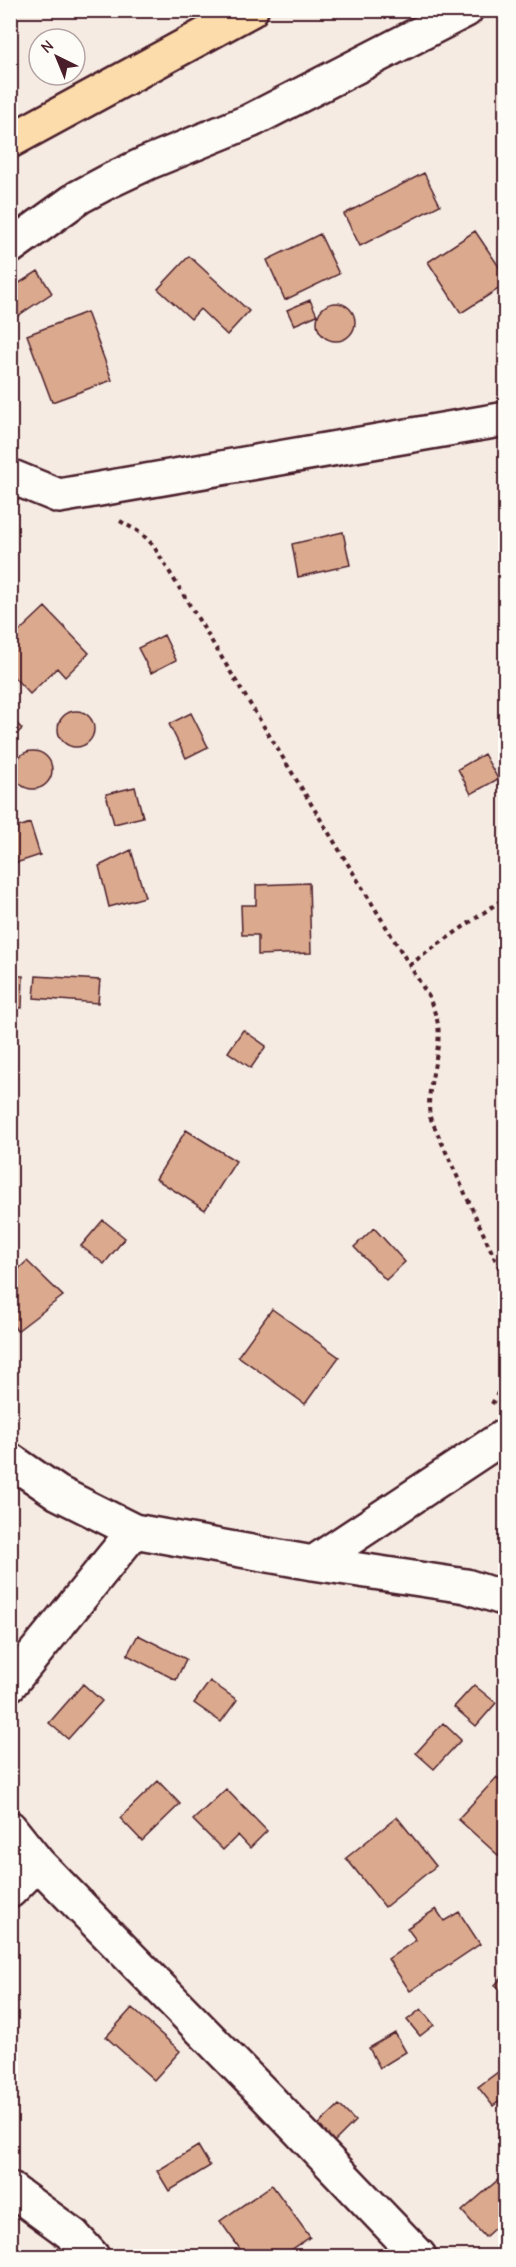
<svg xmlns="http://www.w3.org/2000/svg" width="516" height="2267" font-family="'Comic Neue',sans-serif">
	<rect width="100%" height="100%" fill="#f6ebe2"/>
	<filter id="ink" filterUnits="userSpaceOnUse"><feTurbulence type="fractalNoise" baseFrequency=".0167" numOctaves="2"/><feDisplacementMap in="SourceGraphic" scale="12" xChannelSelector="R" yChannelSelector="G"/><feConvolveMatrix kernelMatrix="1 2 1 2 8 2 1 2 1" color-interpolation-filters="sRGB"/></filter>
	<g filter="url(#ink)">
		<path fill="#dba98d" stroke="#4a1f2b" stroke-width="1.5" d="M424,173L440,205L360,246L344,214Z
			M475,231L506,277V284L461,313L428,262Z
			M320,234L339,274L285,300L267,260Z
			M189,256L249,311L227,335L200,309L191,319L158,289Z
			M38,271L52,293L16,317L10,309V289Z
			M310,300L317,315L294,325L287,310Z
			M317 322a19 19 0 1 1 38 0a19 19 0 1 1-38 0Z
			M87,312L112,380L52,402L27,335Z
			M343,532L350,565L298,577L292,544Z
			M45,607L89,653L65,677L57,668L30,694L10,673V640Z
			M164,635L176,660L151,673L138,648Z
			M58 729a18 18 0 1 1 36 0a18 18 0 1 1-36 0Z
			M191,713L208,747L186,758L169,724Z
			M10,716L22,729L10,740Z
			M14 770a19 19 0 1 1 38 0a19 19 0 1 1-38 0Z
			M484,754L498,779L471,794L458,769Z
			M135,787L143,817L114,824L106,794Z
			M30,823L40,855L10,865V830Z
			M131,850L145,897L109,907L99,866Z
			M309,883L311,953L258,955V935H242L241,905H256V885Z
			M10,976H23L22,1008L10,1007Z
			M36,976L100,980L98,1003L34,998Z
			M243,1030L266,1046L251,1068L228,1052Z
			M186,1130L236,1161L205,1210L156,1179Z
			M103,1220L125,1238L104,1264L81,1246Z
			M374,1228L405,1262L386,1280L354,1247Z
			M27,1261L63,1296L17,1331L10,1320V1277Z
			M272,1309L339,1357L305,1404L238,1356Z
			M138,1635L186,1659L176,1680L127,1655Z
			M210,1681L237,1700L221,1722L194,1703Z
			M83,1684L102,1701L68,1739L49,1723Z
			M474,1685L496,1703L476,1726L454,1707Z
			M443,1723L461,1740L434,1769L416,1753Z
			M497,1777L506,1786V1849L499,1856L458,1819Z
			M158,1781L180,1804L142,1841L120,1818Z
			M226,1789L267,1831L250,1848L238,1835L223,1850L193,1820Z
			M397,1817L436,1866L385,1907L346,1858Z
			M436,1909L444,1921L459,1912L480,1944L410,1991L388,1959L416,1940L407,1928Z
			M506,1973V1994L495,1985Z
			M132,2008L180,2051L154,2080L106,2037Z
			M421,2009L434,2025L420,2036L407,2020Z
			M395,2033L406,2052L380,2068L369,2048Z
			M506,2066V2096L493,2106L478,2087Z
			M339,2105L355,2121L332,2144L316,2127Z
			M198,2146L210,2166L169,2191L157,2171Z
			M506,2173V2218L485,2237L462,2211Z
			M272,2185L310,2237L282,2256H245L220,2221Z"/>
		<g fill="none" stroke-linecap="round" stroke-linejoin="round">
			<g stroke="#4a1f2b" stroke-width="38">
				<path id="minor" d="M10,247L79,197L111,180L147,163L250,121L466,10
					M10,476L59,496L506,419
					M10,1460L58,1493L134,1531L313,1563L466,1586L506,1599
					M313,1563L506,1435
					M10,1684L134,1531
					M10,1828L38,1863L265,2095L419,2256
					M10,1891L38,1863
					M10,2189L73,2235L92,2256"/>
			</g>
			<g stroke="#4a1f2b" stroke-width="38">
				<path id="major" d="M10,141L251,10"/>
			</g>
			<path stroke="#4a1f2b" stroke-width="4" stroke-dasharray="4.5 4.5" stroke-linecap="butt" d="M120,521L141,533L153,545L429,997C432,1005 436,1015 438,1024C442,1055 425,1085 430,1117L506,1283
				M409,965L506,897
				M492,1404L506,1378"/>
			<use href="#minor" stroke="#fdfcf7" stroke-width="33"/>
			<use href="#major" stroke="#fcdcab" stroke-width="33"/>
		</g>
	</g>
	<rect width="516" height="2267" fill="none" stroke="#fdfcf7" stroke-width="36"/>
	<rect x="18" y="18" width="480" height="2231" fill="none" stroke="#4a1f2b" stroke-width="2" filter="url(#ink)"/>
	<g transform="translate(57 57) rotate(317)"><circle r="28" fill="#fdfcf7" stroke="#b5a4a5" stroke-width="1.5"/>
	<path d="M0-4.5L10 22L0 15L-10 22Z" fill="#4a1f2b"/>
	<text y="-9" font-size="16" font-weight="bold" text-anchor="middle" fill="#4a1f2b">N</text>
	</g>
</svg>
